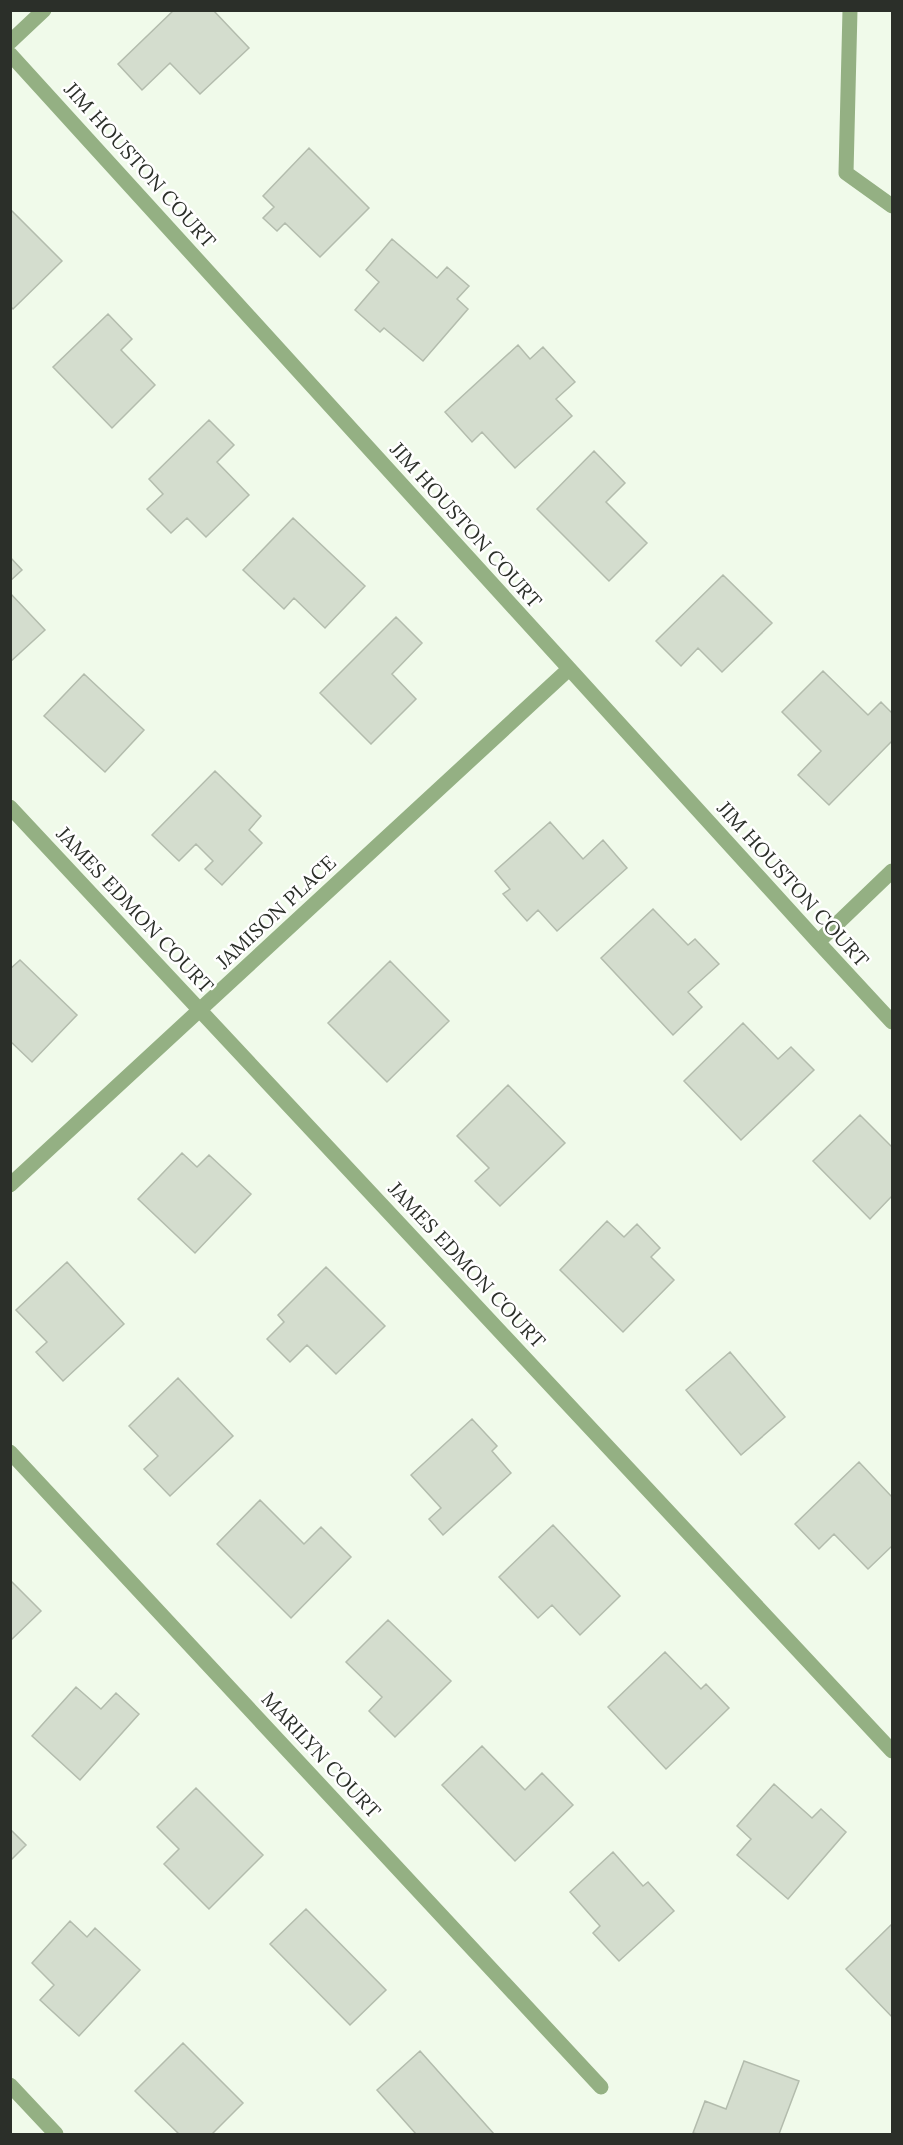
<svg xmlns="http://www.w3.org/2000/svg" width="903" height="2145" font-family="Lora,serif">
	<rect width="100%" height="100%" fill="#f0faea"/>
	<path fill="#d4ddce" stroke="#b3bcad" stroke-width="1.5" d="M174,10H213L249,48L200,94L170,63L142,90L118,64Z
		M309,148L369,208L320,257L285,223L277,231L263,218L274,207L263,196Z
		M10,209L62,261L13,309L10,306Z
		M392,239L437,278L447,267L469,286L457,299L468,309L423,361L384,328L380,332L355,310L379,282L366,270Z
		M108,314L132,339L121,350L155,385L112,428L53,367Z
		M518,345L530,359L543,347L575,382L556,399L572,416L515,468L482,432L472,442L445,412Z
		M209,420L234,445L217,462L249,495L206,537L187,518L171,533L147,509L163,494L149,479Z
		M594,451L625,483L606,502L647,543L609,581L537,509Z
		M293,518L365,586L325,628L294,598L284,609L243,570Z
		M10,557L22,570L10,581Z
		M723,575L772,623L722,672L698,648L681,666L656,641Z
		M10,593L45,630L10,662Z
		M396,617L422,643L392,674L416,699L371,744L320,693Z
		M823,671L868,715L881,702L892,713V741L829,805L798,775L821,751L782,712Z
		M84,674L144,730L105,772L44,716Z
		M215,771L261,816L249,830L262,843L222,885L205,869L213,861L196,844L179,861L152,835Z
		M550,822L583,859L603,840L627,868L557,931L538,910L527,921L503,894L510,889L495,871Z
		M653,909L688,945L695,939L719,964L688,992L702,1007L673,1035L601,958Z
		M20,960L77,1015L32,1062L10,1041V969Z
		M390,961L449,1021L387,1082L328,1023Z
		M743,1023L778,1059L791,1047L814,1070L741,1140L684,1081Z
		M508,1085L565,1143L500,1206L475,1181L489,1168L457,1136Z
		M860,1115L892,1147V1196L870,1219L813,1161Z
		M182,1153L197,1167L209,1155L251,1194L195,1253L138,1199Z
		M607,1221L624,1237L637,1224L660,1248L651,1257L674,1280L623,1332L560,1270Z
		M67,1262L124,1324L63,1381L36,1352L47,1342L16,1310Z
		M326,1267L385,1326L336,1374L307,1345L290,1362L267,1339L284,1322L278,1315Z
		M730,1352L785,1417L741,1455L686,1390Z
		M178,1378L233,1436L170,1496L144,1469L158,1456L129,1426Z
		M472,1419L497,1446L492,1451L511,1473L443,1535L429,1519L441,1508L411,1475Z
		M859,1462L892,1497V1546L868,1569L834,1534L819,1549L795,1524Z
		M260,1500L304,1544L321,1527L351,1557L291,1618L217,1544Z
		M553,1525L620,1596L580,1635L552,1605L538,1618L499,1577Z
		M10,1580L41,1611L10,1641Z
		M388,1620L451,1681L395,1737L369,1711L382,1697L346,1662Z
		M665,1652L701,1689L706,1684L729,1708L666,1769L608,1707Z
		M76,1687L101,1709L116,1693L139,1714L80,1780L32,1736Z
		M482,1746L525,1790L542,1773L573,1805L515,1861L442,1785Z
		M774,1784L812,1818L821,1809L846,1832L788,1899L737,1855L751,1839L737,1826Z
		M196,1788L263,1855L209,1909L164,1864L179,1849L157,1827Z
		M10,1829L26,1845L10,1861Z
		M613,1852L643,1886L648,1882L674,1911L619,1961L593,1933L600,1926L570,1892Z
		M306,1909L386,1990L350,2025L270,1944Z
		M70,1921L87,1937L95,1928L140,1970L79,2036L40,2000L54,1985L32,1963Z
		M892,1924V2017L846,1969Z
		M183,2043L243,2103L212,2134H179L135,2091Z
		M420,2051L494,2134H416L377,2090Z
		M744,2061L799,2081L779,2134H698L693,2133L705,2101L726,2109Z"/>
	<g fill="none" stroke-linecap="round" stroke-linejoin="round">
		<path stroke="#94b083" stroke-width="15" d="M850,10L846,173L892,206"/>
		<path stroke="#94b083" stroke-width="15" d="M10,42L44,10
			M10,54L818,942L892,1022
			M10,807L892,1751
			M818,942L892,871
			M10,1185L569,669
			M10,1452L601,2087
			M10,2085L56,2134"/>
	</g>
	<g text-anchor="middle" stroke-width="5" stroke-linejoin="round" paint-order="stroke">
		<g font-size="20" fill="#2b2f29" stroke="#fff">
			<text transform="translate(140 165) rotate(48)" y="7">JIM HOUSTON COURT</text>
			<text transform="translate(466 525) rotate(48)" y="7">JIM HOUSTON COURT</text>
			<text transform="translate(793 884) rotate(48)" y="7">JIM HOUSTON COURT</text>
			<text transform="translate(135 910) rotate(47)" y="7">JAMES EDMON COURT</text>
			<text transform="translate(276 912) rotate(-43)" y="7">JAMISON PLACE</text>
			<text transform="translate(467 1265) rotate(47)" y="7">JAMES EDMON COURT</text>
			<text transform="translate(321 1755) rotate(47)" y="7">MARILYN COURT</text>
		</g>
	</g>
	<rect width="903" height="2145" fill="none" stroke="#2b2f29" stroke-width="24"/>
</svg>
